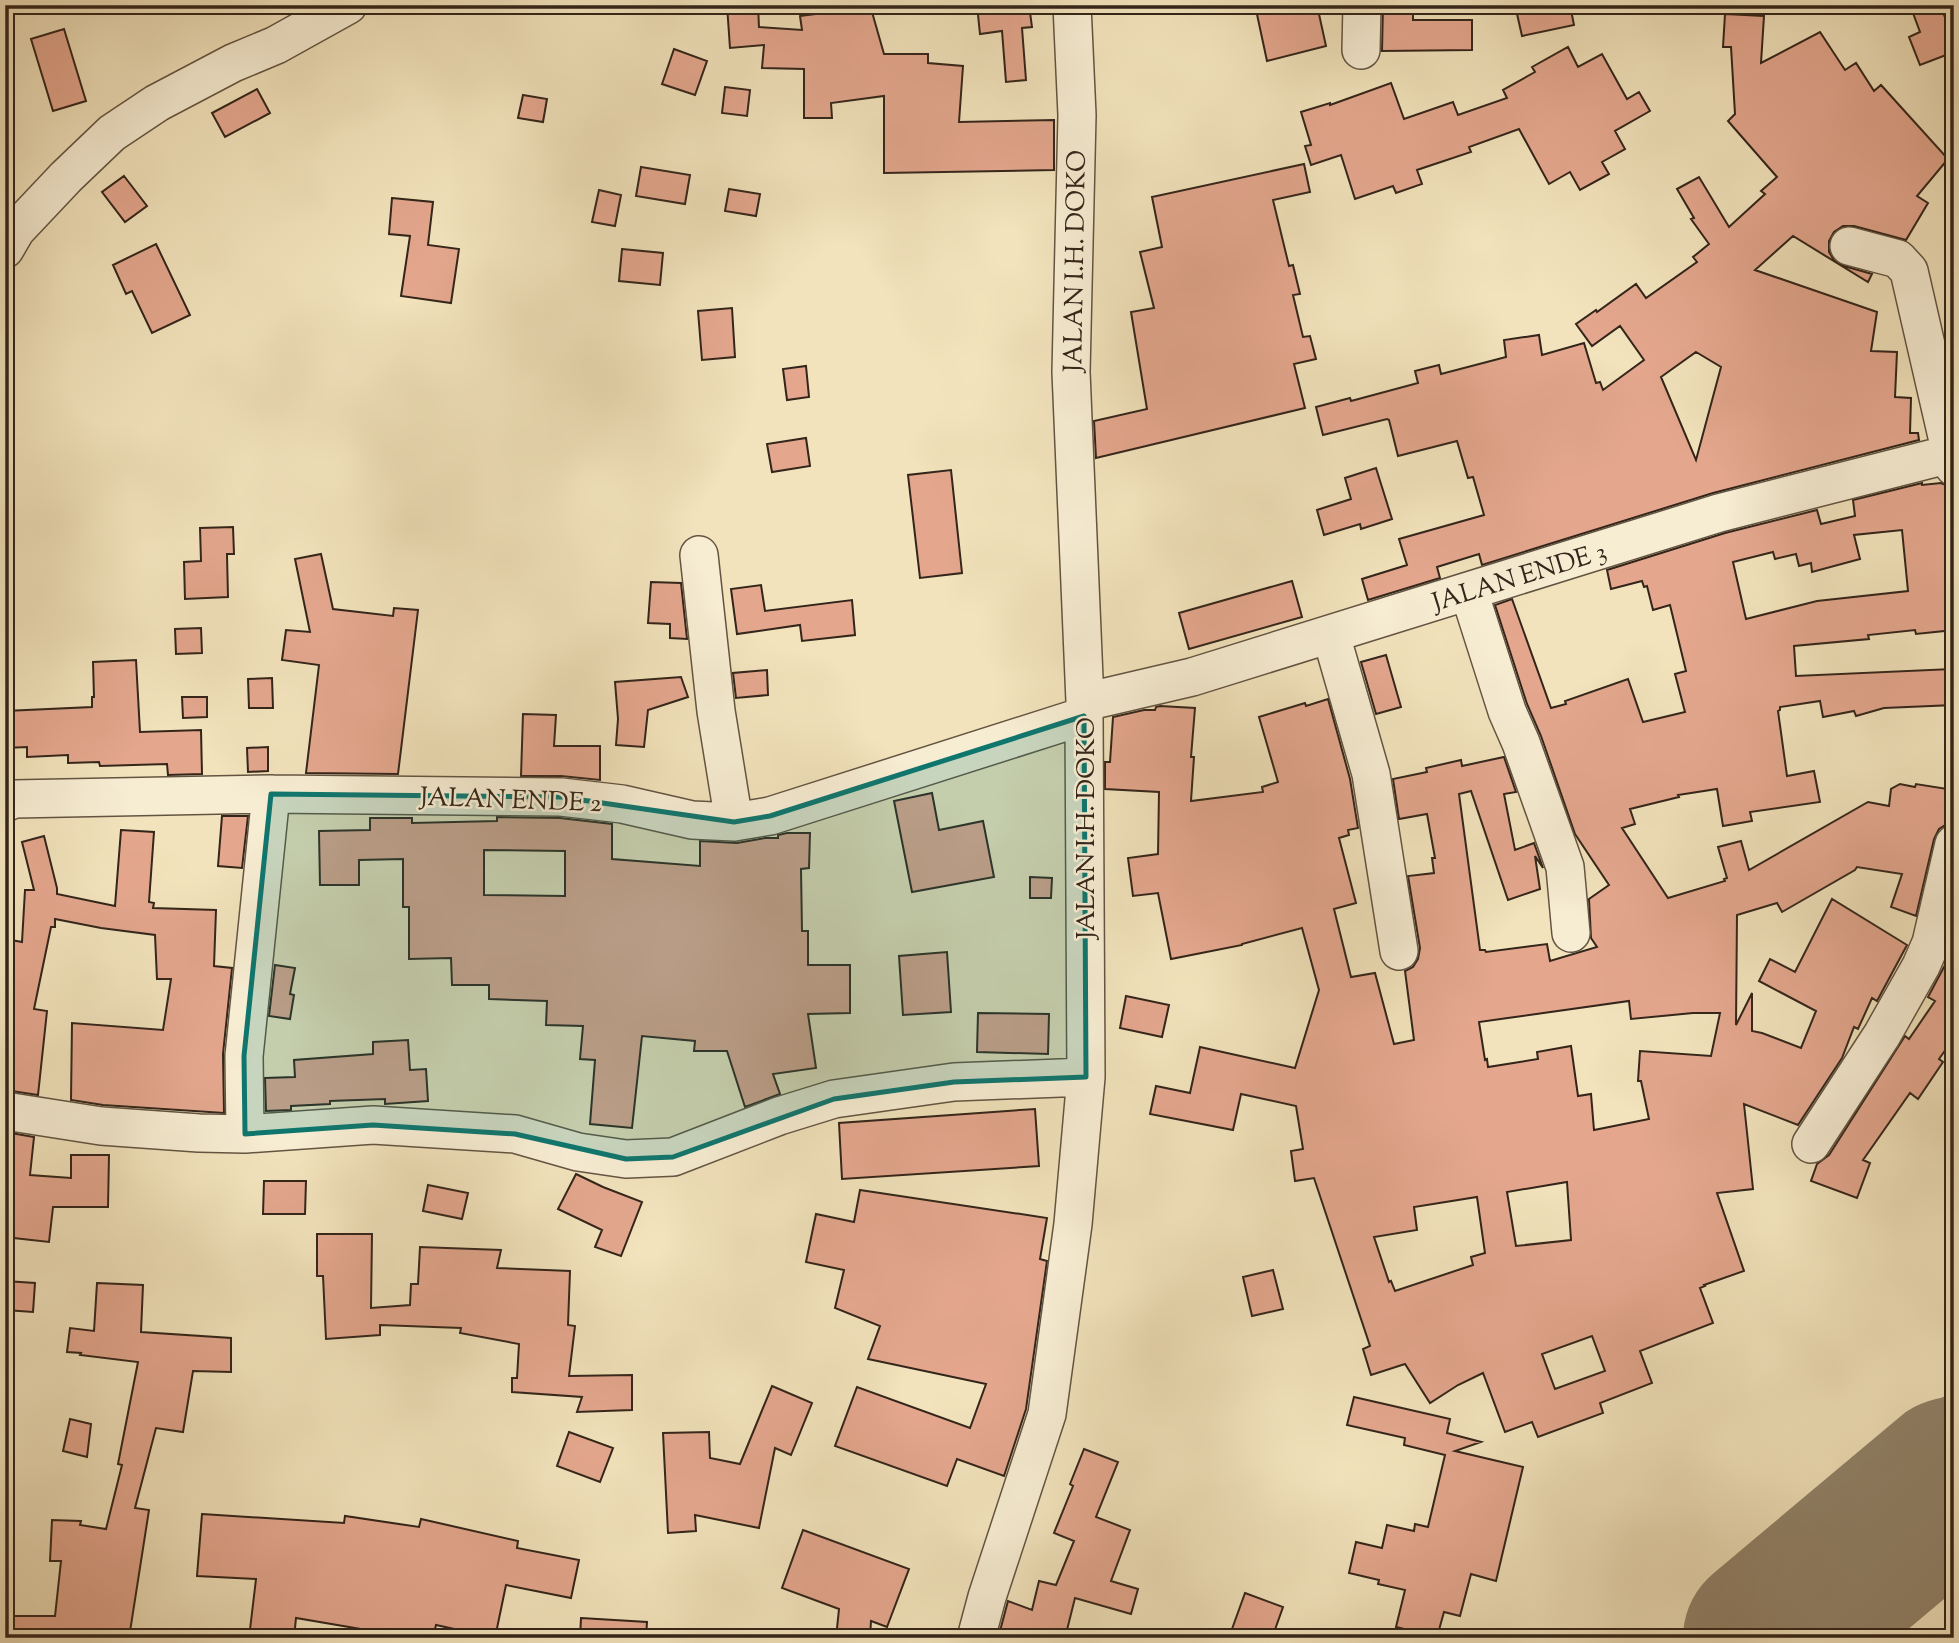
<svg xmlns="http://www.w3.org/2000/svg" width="1959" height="1643" font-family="'Sorts Mill Goudy',serif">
	<rect width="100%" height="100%" fill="#f2e3bc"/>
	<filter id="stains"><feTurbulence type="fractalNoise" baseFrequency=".00286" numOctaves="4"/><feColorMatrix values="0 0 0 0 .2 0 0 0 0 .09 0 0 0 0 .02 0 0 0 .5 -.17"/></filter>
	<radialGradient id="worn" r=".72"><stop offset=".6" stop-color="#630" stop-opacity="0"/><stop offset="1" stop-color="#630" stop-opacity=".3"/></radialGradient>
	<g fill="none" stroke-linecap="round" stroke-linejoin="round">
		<path stroke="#92846b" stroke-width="68" d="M1853,1566L1954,1429"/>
		<path stroke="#92846b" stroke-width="168" d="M1767,1638L1954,1481"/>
	</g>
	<path fill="#e4a78e" stroke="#33251a" stroke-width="2" fill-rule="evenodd" d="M727,5H758L759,27L802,30L800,16L832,12L830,5H870L884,54H928V63L963,66L959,122L1054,120V170L884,173V96L831,103L832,118H804V69L762,68L764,45L730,48Z
		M977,5H1029L1032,27L1022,28L1026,80L1006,82L1002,31L980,34Z
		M1255,5H1317L1326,46L1267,61Z
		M1383,5H1413V20H1472V50L1382,51Z
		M1515,5H1570L1574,25L1522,36Z
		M1910,5H1940L1954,39V52L1920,65L1909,37L1920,32Z
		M1725,14L1764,16L1761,63L1820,32L1845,70L1856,63L1874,91L1881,85L1948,159L1917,196L1928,203L1906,240L1854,226H1843L1834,232L1829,241V252L1834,260L1844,266L1872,274L1868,282L1793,236L1755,270L1877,312L1871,351L1897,352L1895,397L1911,398L1910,433H1918L1919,440L1713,493L1482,565L1479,554L1437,567L1440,578L1368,600L1362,579L1407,565L1399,539L1484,515L1473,477L1468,478L1457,441L1398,456L1389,420L1387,419L1323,435L1316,407L1350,398L1351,401L1418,383L1415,371L1439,365L1441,374L1506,357L1504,340L1539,335L1542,355L1584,343L1596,383L1600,382L1603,390L1644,360L1620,326L1592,346L1576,324L1596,310L1597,312L1636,284L1646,298L1697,262L1693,257L1709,244L1691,219L1694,218L1677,189L1699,177L1729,227L1765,194L1761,191L1777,177L1728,121L1735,114L1731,47H1723ZM1696,352L1721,367L1696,460L1661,377Z
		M64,29L86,101L53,111L31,39Z
		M1568,47L1578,67L1602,54L1627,99L1639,92L1650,111L1615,131L1625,149L1602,162L1609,174L1580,190L1570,172L1549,184L1519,129L1469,147L1471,152L1417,170L1422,184L1396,193L1393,186L1355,199L1341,155L1311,165L1305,146L1311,145L1301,112L1330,103V105L1391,83L1404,119L1453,102L1458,115L1507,98L1503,90L1535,72L1532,67Z
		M674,49L707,61L695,95L662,84Z
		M725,87L750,90L747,116L722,113Z
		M257,89L270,113L225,137L212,113Z
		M523,95L547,99L543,122L518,118Z
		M1304,164L1310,192L1273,200L1289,266L1293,265L1300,294L1293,295L1303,337L1310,336L1316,359L1294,364L1305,408L1096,458L1094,421L1147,409L1131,312L1154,308L1140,252L1162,247L1152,197Z
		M641,167L690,175L685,204L636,196Z
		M124,176L147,206L125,222L102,192Z
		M729,189L760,194L756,216L725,211Z
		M599,190L621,195L615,226L592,222Z
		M392,198L433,202L428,245L459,249L451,303L401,296L410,236L389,234Z
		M156,244L190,315L152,333L132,291L126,294L113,265Z
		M622,249L663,253L660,285L619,281Z
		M732,308L735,357L702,360L698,311Z
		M806,366L809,397L787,400L783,369Z
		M806,438L810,466L772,472L767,444Z
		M1376,468L1392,519L1361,529L1360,524L1324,535L1317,510L1351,499L1345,478Z
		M951,470L962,573L920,578L908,475Z
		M1922,483V485L1941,483L1951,487L1954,514V630L1916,634L1915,630L1868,635L1869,639L1794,646L1796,676L1952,669L1954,705L1884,708L1856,716L1854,711L1823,717L1820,701L1780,707V710L1778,711L1787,776L1814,771L1820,802L1750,812L1752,821L1723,826L1717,789L1678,795L1679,797L1630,809L1635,824L1622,828L1668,898L1725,881L1724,879L1727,878L1718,847L1741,841L1749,870L1868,802L1889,806L1891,789L1900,784L1915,787L1916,784L1954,790V824H1947L1939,829L1934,839L1916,916L1891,907L1902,874L1857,867L1855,870L1782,912L1777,903L1737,915L1736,1025L1752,993V1031L1762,1033L1801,1048L1816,1011L1759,981L1770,959L1795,972L1832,899L1907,945L1877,1001L1872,998L1858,1029L1854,1027L1842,1058L1798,1125L1744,1104L1753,1189L1717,1193L1744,1271L1704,1285L1705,1286L1700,1288L1713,1323L1640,1351L1652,1383L1600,1403L1603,1413L1538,1437L1532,1422L1505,1432L1483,1373L1458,1385L1430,1403L1405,1364L1371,1375L1363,1349L1370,1346L1314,1178L1295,1181L1291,1151L1303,1149L1296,1106L1241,1094L1233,1130L1150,1114L1156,1086L1190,1093L1200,1047L1295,1068L1319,990L1302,928L1242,944V945L1171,959L1158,893L1133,896L1128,858L1158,854L1159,792L1105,789V762H1110L1113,717L1144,710H1155L1156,707L1160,706L1195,708L1191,757H1194L1191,801L1263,792L1262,787L1278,782L1259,717L1305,703L1306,706L1328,699L1350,779L1358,828L1348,830L1349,835L1339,838L1356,903L1334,909L1351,977L1375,973L1394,1044L1414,1040L1405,971L1413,967L1418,959L1420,948L1408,876L1434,873L1432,858H1435L1427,814L1399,819L1393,779L1427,772L1426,768L1461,760L1462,766L1504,757L1516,792L1504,794L1515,850L1534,843L1543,868L1535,856L1540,889L1508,900L1471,791L1459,794L1480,950H1485L1486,952L1547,944L1550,961L1597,947L1591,938L1589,899L1609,885L1575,834L1541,736L1527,704L1495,605L1512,599L1551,708L1566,704L1565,701L1628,679L1643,722L1685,712L1675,674L1686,671L1670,605L1653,610L1647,586L1644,587L1642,581L1611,589L1607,570L1725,533L1817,510L1821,524L1855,516L1853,500ZM1902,530L1908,591L1817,601L1746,619L1733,562L1773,552L1775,559L1796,554L1799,566L1811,563L1812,572L1860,559L1854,535ZM1629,1001L1631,1019L1693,1013H1720L1711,1056L1640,1051L1638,1081H1641L1649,1119L1594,1130L1591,1094L1578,1096L1571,1046L1537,1052L1538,1059L1488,1067L1487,1059L1485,1060L1479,1022ZM1567,1182L1571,1240L1516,1246L1507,1192ZM1477,1197L1485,1253L1471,1257L1473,1265L1395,1291L1391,1281L1389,1282L1374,1237L1417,1230L1414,1207ZM1592,1336L1605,1371L1555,1389L1542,1354Z
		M233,527L234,554H227L228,597L185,599L184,562L201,561L200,528Z
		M321,554L333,609L393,616L394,608L418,610L398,774L306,773L319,665L282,660L286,630L310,632L295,559Z
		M1292,581L1302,617L1189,649L1179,613Z
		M651,582L681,583L687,639L670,638V624L648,623Z
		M761,585L765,611L852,600L855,635L802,641L800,625L737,634L731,589Z
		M201,628L202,653L176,654L175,629Z
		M1386,655L1401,707L1376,714L1361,662Z
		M136,660L140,732L201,730L202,774L168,775L167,764L100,766L99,762L68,763V755L27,757V747L5,748V711L92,707V697H94L93,662Z
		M767,670L768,695L736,698L733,673Z
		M681,677L688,697L648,710L644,747L616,745L618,719L615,682Z
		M272,678L273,708H249L248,679Z
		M182,697H207V717L183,718Z
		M523,714L556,715L554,746H600V780L561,776H521Z
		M268,747V771L248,772L247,748Z
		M932,793L939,830L983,821L994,877L912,892L894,801Z
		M222,816H248L242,868L218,866Z
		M497,817L560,818L612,824V859L700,866V841L737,843L765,838H778V835L787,833H810L809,868L801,869L802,931H808V965H850V1013L808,1014L816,1068L773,1074L780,1094L745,1107L727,1051H694L695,1041L642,1036L632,1128L590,1124L595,1060L580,1059L583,1026L546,1025L547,1001L489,999V985H452L451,958L409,959V907H403V859L359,860V885H320L319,831L370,830V818H412V823L497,821ZM484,850L565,851V896L484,895Z
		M121,830L154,832L149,902L154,903L153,908L216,910L214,966L232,968L223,1054L224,1113L103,1105L71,1100L72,1023L163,1030L171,979H157L155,935L101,928L55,919V927H51L34,1009L47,1011L38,1095L5,1090V1009L8,991L5,990V968L11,940L22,942L25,890H34L22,842L44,836L57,888V894L115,906Z
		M1030,877L1052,878L1051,898H1030Z
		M947,952L951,1012L903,1015L899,956Z
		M275,965L295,968L290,994L294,995L290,1019L269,1016Z
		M1944,967L1954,973V1038L1939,1059L1943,1062L1918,1099L1910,1093L1863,1160L1870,1163L1857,1198L1811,1181L1817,1164L1829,1155L1905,1036L1909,1039L1935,1001L1928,997Z
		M1126,996L1169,1005L1162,1037L1120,1028Z
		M978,1013L1049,1014L1048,1054L977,1052Z
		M408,1040L410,1070L426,1069L428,1101L385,1104V1099L330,1101V1104L291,1106V1110L266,1111L265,1078L295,1077L294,1060L373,1054V1042Z
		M1035,1109L1039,1166L842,1179L839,1123Z
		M5,1132L34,1137L30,1175L71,1178V1155H109L108,1207H53L49,1242L5,1237Z
		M576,1174L603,1187L642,1202L621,1256L595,1247L602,1230L558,1209Z
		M264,1181H306L305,1214H263Z
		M428,1185L468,1193L462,1219L423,1211Z
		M860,1190L1047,1218L1040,1259L1047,1261L1026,1409L1004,1476L957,1459L947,1486L835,1446L857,1387L970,1428L986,1384L868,1359L880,1326L835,1308L844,1270L806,1262L816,1214L854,1222Z
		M317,1234H372L371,1308L410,1305L411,1284H418L420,1247L501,1250L497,1268L570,1271L568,1325L575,1326L569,1376L632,1375V1410L577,1412L582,1397L512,1392V1378H517L519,1344L460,1333L461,1328L380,1325V1335L326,1339L323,1276H317Z
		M1273,1270L1283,1309L1252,1316L1243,1277Z
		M5,1281L35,1283L33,1312L5,1310Z
		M97,1283L143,1285L141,1332L231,1338V1372L193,1371L183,1432L156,1428L135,1508L149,1510L129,1638H116L81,1633L80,1638H5V1616H55L61,1561H50L52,1520L81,1521L80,1525L106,1529L122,1465L118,1464L138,1362L80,1355L81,1353L67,1352L70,1328L94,1331Z
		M772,1386L812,1403L791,1455L775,1448L759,1528L695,1515L696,1531L668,1533L663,1433L709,1432L710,1458L740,1464Z
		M1354,1397L1450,1419L1447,1433L1481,1442L1455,1451L1523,1467L1496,1581L1471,1574L1460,1616L1444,1612L1437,1637L1396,1627L1405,1590L1378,1584L1379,1580L1349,1573L1356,1542L1382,1548L1387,1525L1414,1531L1415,1524L1428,1527L1445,1455L1404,1445L1405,1438L1347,1425Z
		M70,1419L91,1424L87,1457L63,1451Z
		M569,1432L613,1448L600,1482L557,1466Z
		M1084,1449L1118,1462L1096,1517L1130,1530L1111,1581L1138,1589L1131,1614L1075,1598L1065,1638H1017L1000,1631L1008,1601L1032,1610L1039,1581L1056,1585L1074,1541L1054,1533L1073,1486L1070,1484Z
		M202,1514L344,1523L345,1516L419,1527L421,1519L518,1541L517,1548L579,1560L571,1598L506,1585L495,1638L436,1625L433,1638H395L396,1635L296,1618L294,1638H249L256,1579L197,1576Z
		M803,1530L909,1569L887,1627L871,1621L870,1638H836L839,1609L782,1588Z
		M1245,1593L1283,1607L1272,1638H1234L1236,1630L1232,1629Z
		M581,1618L647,1622L646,1638H580Z"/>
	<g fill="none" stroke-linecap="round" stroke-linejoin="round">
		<g stroke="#635442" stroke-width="40">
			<path id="minor" d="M1361,50L1362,5
				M1849,246L1898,259L1909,271L1954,467
				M5,249L16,230L66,177L112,133L157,103L233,63L276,45L348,5
				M699,555L716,711L734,822
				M1469,592L1507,711L1521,743L1565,867L1571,933
				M1331,635L1371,774L1399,951
				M1085,702L1192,677L1719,513L1954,453
				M5,803L14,799L271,794L561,797L622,804L692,820L734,822L770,816L1084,716
				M5,1111L101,1126L199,1133L245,1134L373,1125L515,1134L578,1152L626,1159L673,1157L779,1116L834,1099L954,1082L1086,1077
				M245,1134L244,1056L271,794
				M1811,1144L1882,1035L1921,966L1931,943L1954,844
				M976,1638L987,1597L1047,1414L1073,1224L1086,1077L1084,716L1085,702L1071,372L1077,115L1072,5"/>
		</g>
		<use href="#minor" stroke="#f7edd3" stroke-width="37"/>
	</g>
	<path fill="#0f766e" fill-opacity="0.2" stroke="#0f766e" stroke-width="5" stroke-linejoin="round" d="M1084,716L1086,1077L954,1082L834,1099L673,1157L626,1159L515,1134L373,1125L245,1134L244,1056L271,794L561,797L734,822L770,816Z"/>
	<g text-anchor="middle" stroke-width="5" stroke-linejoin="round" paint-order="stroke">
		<g font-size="26" fill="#33251a" stroke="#f7edd3">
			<text transform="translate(1074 261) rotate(-89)" y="9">JALAN I.H. DOKO</text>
			<text transform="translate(1519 576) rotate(-17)" y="9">JALAN ENDE 3</text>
			<text transform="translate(511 799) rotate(2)" y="9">JALAN ENDE 2</text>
			<text transform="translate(1085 828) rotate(-90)" y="9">JALAN I.H. DOKO</text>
		</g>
	</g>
	<rect width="1959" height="1643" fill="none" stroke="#f2e3bc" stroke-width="28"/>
	<rect x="7" y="7" width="1945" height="1629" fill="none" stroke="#33251a" stroke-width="3.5"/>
	<rect x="14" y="14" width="1931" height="1615" fill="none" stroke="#33251a" stroke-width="2"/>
	<rect width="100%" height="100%" filter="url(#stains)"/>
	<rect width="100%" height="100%" fill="url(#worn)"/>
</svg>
